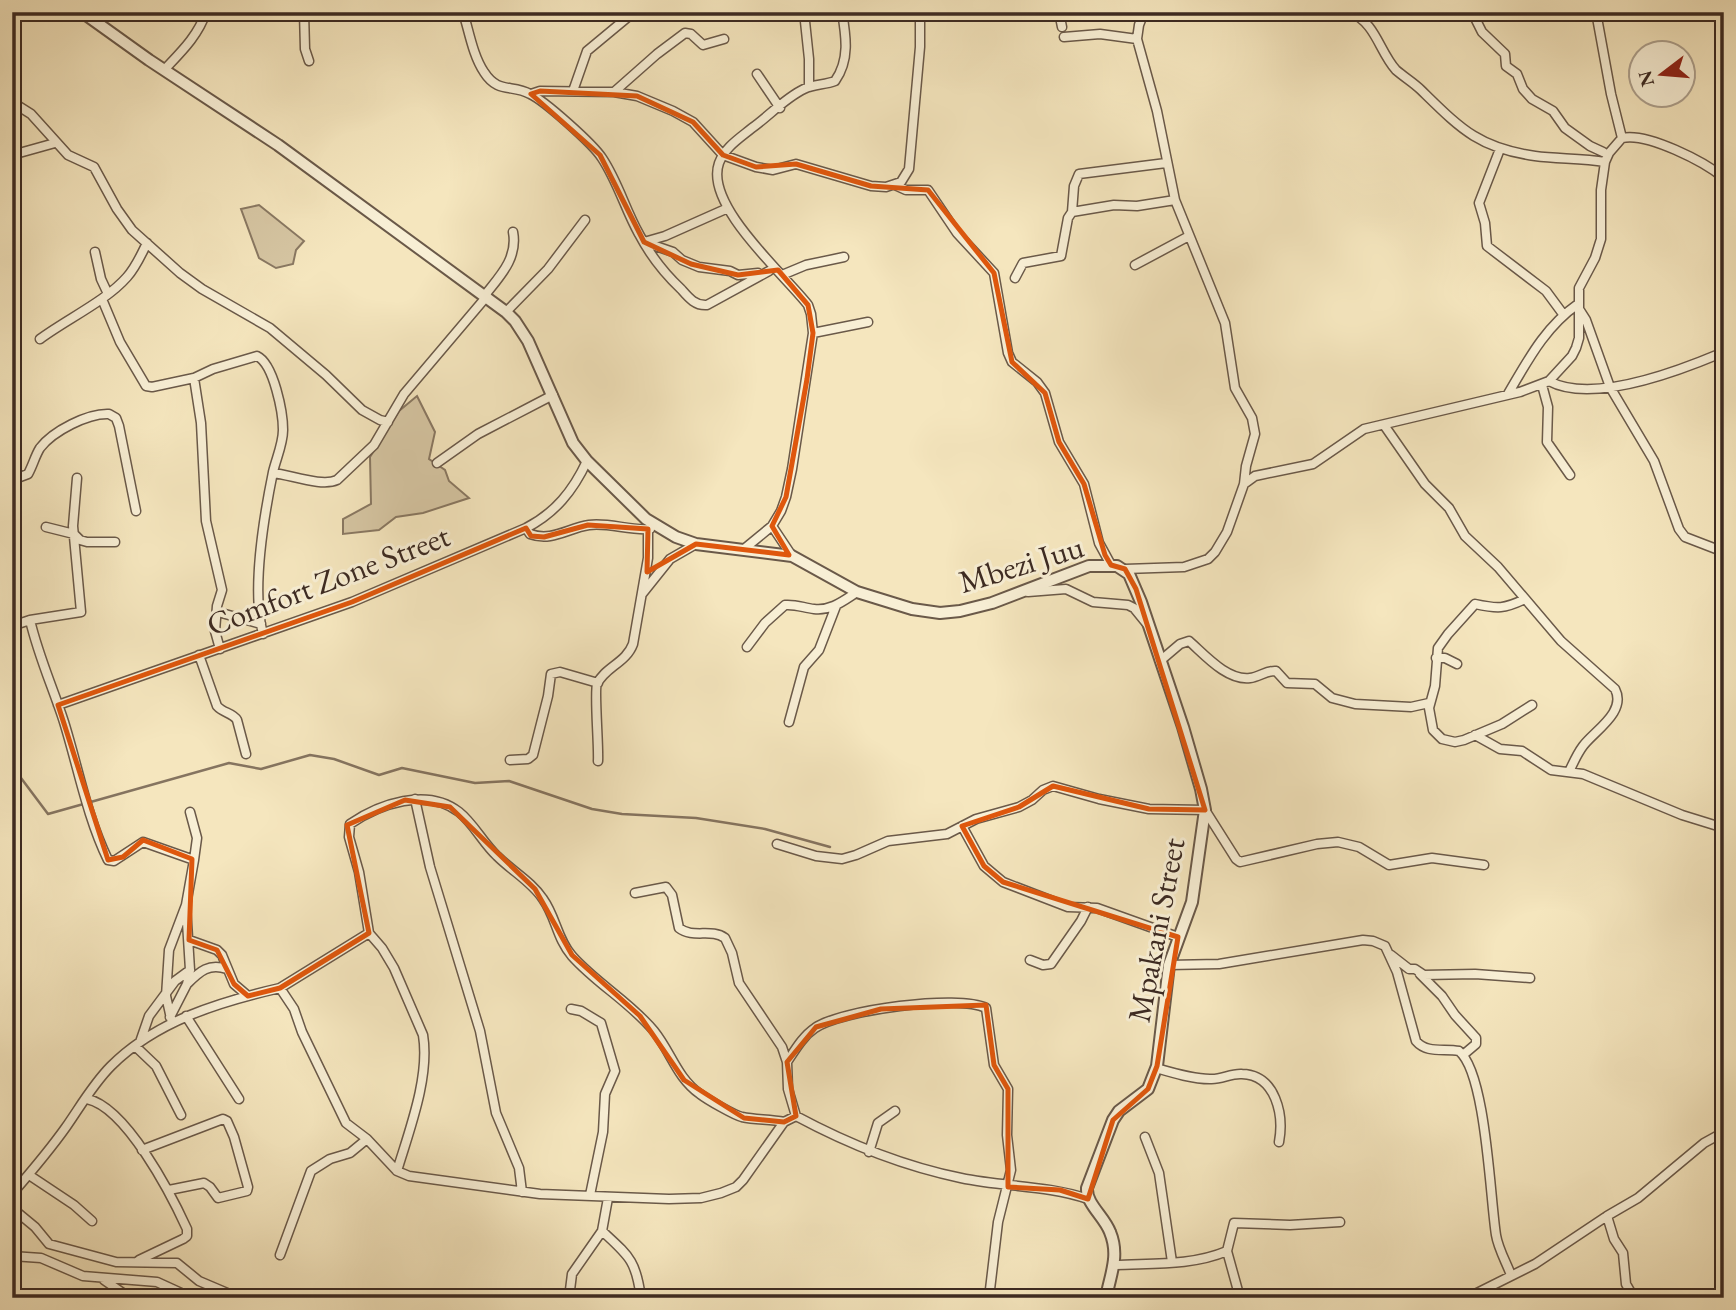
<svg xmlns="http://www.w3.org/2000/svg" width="1736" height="1310" font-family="'EB Garamond',serif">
	<rect width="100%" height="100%" fill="#f5e6be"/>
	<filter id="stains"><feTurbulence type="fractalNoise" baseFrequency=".00286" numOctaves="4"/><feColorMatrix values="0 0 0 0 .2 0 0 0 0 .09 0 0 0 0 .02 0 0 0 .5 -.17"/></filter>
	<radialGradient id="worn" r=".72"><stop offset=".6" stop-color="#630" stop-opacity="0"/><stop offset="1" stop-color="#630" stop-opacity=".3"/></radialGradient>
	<path fill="#d6c6a3" stroke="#897862" stroke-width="2" d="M259,205L304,241L296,250L293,264L276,268L259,258L241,209Z
		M417,396L435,432L429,459L445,470L449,481L469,498L423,513L396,517L379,530L343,534V519L371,504L370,457L399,411Z"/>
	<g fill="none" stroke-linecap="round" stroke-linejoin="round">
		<path stroke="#857460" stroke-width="2.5" d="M12,766L48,814L229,763L261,769L310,755L334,759L379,775L402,768L475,783L509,781L592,809L622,814L696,818L765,829L830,847"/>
		<g stroke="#6a5949" stroke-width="11">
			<path id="minor" d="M304,12L305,49L309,61
				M463,12C469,31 473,56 484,72C498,94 512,84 530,94C545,101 593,144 602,158C618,182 625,209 639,234C650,255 664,273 681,289C688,297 695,306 707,305L769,271
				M804,12L809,59V87
				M1059,12L1062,27
				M1350,12C1376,23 1379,51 1396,70C1404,77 1414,83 1421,90C1460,128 1478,148 1535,156C1558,159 1582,158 1605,162
				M1472,12L1482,32L1505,54L1506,66L1517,74L1523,89L1532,99L1553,111L1565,128L1590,146L1603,152
				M1596,12L1611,94L1622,138
				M1064,37L1100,34L1137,39
				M164,70C181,52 198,36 206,12
				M757,74L780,108
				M573,91L587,51L634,12
				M614,92L657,54L685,33L691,34L703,45L724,39
				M531,94L540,91L614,92L637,96L673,111L693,122L723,155L756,167L773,170L796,164L871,186L886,187L901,182L909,169L920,47V12
				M12,102L31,114L68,155L94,167L117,209L132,230L180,273L202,289L270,328L326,375L362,410L380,420L388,422
				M1622,138C1647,132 1705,162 1724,178
				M1500,149L1479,203L1485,223L1487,246L1546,291L1563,314
				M12,155L55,143
				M895,185L906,190H928L957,233L994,273L1008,353L1012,362L1037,382L1045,393L1059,442L1084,484L1099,543L1111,565
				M1072,212L1074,186L1079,174L1166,163
				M644,242L673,252L682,260L699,267L730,271L738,275L758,273
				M644,242L665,236L728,208
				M95,252L101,279L108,294
				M1135,265L1189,236
				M782,275L806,265L844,257
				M1015,278L1023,263L1061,256L1068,218L1072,212L1114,205L1137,206L1175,200
				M485,295C500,276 518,258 513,232
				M102,299L120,342L146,386L152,387L194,378L213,369L257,356C274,364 283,413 283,430C283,444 276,459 273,472C264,516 251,590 263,634
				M1579,309L1586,320L1610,387L1654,461L1679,529L1685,537L1724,552
				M506,312L548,269L585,220
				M813,333L868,322
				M40,339C67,319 106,301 127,277C136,267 141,255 147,243
				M194,378L201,423L206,521L222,590L217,606L215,631L220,649
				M1549,381C1591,404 1676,372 1719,354L1724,349
				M1542,385L1548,407L1547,442L1570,475
				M1508,394C1528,360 1545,327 1578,304
				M1384,425L1425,484L1449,508L1465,536L1498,567L1561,641L1615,689C1627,712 1594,731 1583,746C1577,754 1573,763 1569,772
				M437,463L478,434L553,395
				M273,473C291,475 322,487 337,480L374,445L404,394L487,296
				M12,480L28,474C33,465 35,456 40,448C53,431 88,413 109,414L116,418L119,426L136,511
				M1244,484L1255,476L1313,464L1364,429L1520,392L1549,381L1572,356L1576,348L1579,338V288L1595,258L1601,239V190L1605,162L1609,153L1622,138
				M772,526L792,556
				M46,527L74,534L80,540L87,542H115
				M526,528L530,534C552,542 568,528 589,525C608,522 630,531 650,529
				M744,549L772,526L781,511L786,497L792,469L813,333L811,314L808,305C784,274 704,205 719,163C725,147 740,138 752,128C769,116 785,98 804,89C814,84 825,85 835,81C850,60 846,36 842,12
				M1125,569L1184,567L1208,559L1215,552L1227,532L1244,484L1246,466L1255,434L1252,418L1235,388L1225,323L1175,200L1157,111L1137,39L1139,25L1144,12
				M1028,592L1066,589L1093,602L1128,605L1134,608L1147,624
				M642,594L670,559L696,544
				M1525,599C1504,609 1498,609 1475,604L1448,634L1438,648L1435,686L1429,708L1433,730L1442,739L1455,742L1464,740L1502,724L1532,705
				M218,612L261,624
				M30,620C38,655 53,688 64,722C78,767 87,817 108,860L114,861L143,842L194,860L186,905L169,950L166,996L172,1023
				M12,626L30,620L81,612L73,526L77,478
				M747,647L765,623L785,605C796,604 804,608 814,609C831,611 843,601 857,592
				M199,655L217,706C223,713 233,713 237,720L246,754
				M1436,658H1445L1457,664
				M1160,661L1180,644L1189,641C1204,654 1227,681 1250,678C1259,677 1267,670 1276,671L1287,683L1315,684L1332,698L1355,704L1411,707L1429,703
				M58,705L352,602L526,528C555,513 573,491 587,461
				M789,722L804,667L819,650L836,606
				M1475,735L1500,749L1522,751L1551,770L1583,774L1682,815L1724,828
				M510,760L528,759L533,755L548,696L551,674L560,672L598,683
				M598,761C599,748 594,690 597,684C605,667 626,663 633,644L648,558V529
				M415,799L430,867L480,1031L496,1113L519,1168L522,1192
				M190,812L197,838L194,860
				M962,826L984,866L1003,882L1068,907L1097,908L1178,937
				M777,844L816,856L842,859L856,855L888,841L947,834L976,819L1019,807L1032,800L1043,790L1053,786L1099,799L1149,809L1205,810L1236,859L1240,862L1317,844L1338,842L1359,847L1389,865L1432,858L1484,865
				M635,893L666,887L672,895L679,928C693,939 711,928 725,938L732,953L739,983L782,1047L787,1062L788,1089L796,1116
				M369,933L382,948L394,968L423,1035C430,1077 409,1131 397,1171
				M189,940L217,950L222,955L234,984L248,996
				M1391,955L1409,969H1415L1424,975L1475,974L1530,978
				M1030,960L1043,965L1051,964L1081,921L1088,907
				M1169,965L1219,964L1363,940L1373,941L1385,946L1397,972L1416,1041C1427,1054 1444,1048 1459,1051C1486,1073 1490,1197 1496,1235C1498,1248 1506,1262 1511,1275
				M1420,974L1442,996L1455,1015L1476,1038V1044L1463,1055
				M187,984C200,971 209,963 227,969
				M280,988L369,933L359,872L349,837L350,824C379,804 427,787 459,812C474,824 483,843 497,856C512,871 532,882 543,899C556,917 557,939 572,956C597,984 630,1002 654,1031C671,1052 677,1078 700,1094C708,1100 734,1115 742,1117C756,1120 770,1119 784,1122
				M12,991L15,977
				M571,1009L581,1011L601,1023L615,1071L605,1094L603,1132L590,1195
				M186,1016L239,1099
				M170,1017L187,984L190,970L186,906
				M140,1042L149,1016L175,981L190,970
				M135,1046L156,1066L181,1115
				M787,1062C795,1050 803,1036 815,1028C840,1010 959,994 986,1008L994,1065L1008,1089L1007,1135L1011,1170L998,1222L989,1298
				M1156,1068C1173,1073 1193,1079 1210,1079C1221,1080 1231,1073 1242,1074C1276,1075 1284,1115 1279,1142
				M87,1099C126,1107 171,1194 187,1229V1236L183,1239L139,1260
				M1145,1137L1159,1173L1172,1262
				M142,1150L223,1119L227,1121L234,1137L248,1187L247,1191L218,1198L210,1187L204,1183L169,1190
				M869,1152L878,1123L895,1111
				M29,1175L74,1205L92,1221
				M12,1194C31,1172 49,1151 66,1127C80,1107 93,1084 111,1066C156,1021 219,1002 280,988L294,1009L302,1032L346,1123L367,1139L397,1171L409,1176L540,1194L669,1199L701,1198L721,1193L736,1187L743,1180L784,1122L796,1116C848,1144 903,1166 961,1178C1003,1187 1047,1185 1088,1199
				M12,1208L35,1227L49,1244L116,1262L177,1263L199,1281L239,1298
				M1607,1216L1614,1239L1623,1253L1626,1284L1634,1298
				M602,1231C629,1256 636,1260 641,1298
				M1227,1251L1240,1298
				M280,1255L311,1171L330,1159L350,1153L367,1139
				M12,1256L41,1258L83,1276L157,1282L192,1298
				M1115,1265C1151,1263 1192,1266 1227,1251L1234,1223L1290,1225L1340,1222
				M104,1280L130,1298
				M569,1298L572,1274L602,1231L608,1198
				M1467,1298L1535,1264L1607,1216L1638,1198L1704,1143L1724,1132"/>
		</g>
		<g stroke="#6a5949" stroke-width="14">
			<path id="tertiary" d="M82,12L149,60L278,145L506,312L515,321L528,341L573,443L587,461L646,519L676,537L696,544L792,556L857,592L912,609L940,613L960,611L992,603L1089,566H1117L1129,574L1141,602L1183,727L1201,789L1205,810L1192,902L1169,965L1157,1066L1148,1089L1119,1111L1113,1120L1087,1188C1086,1204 1104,1216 1110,1232C1120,1256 1110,1275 1106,1298"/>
		</g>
		<use href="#minor" stroke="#f8efd5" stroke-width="8"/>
		<use href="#tertiary" stroke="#f8efd5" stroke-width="10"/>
	</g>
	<path fill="none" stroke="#df570d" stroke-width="5" stroke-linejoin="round" d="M540,91L637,96L693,122L723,155L756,167L796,164L871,186L928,190L994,273L1012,362L1045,393L1059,442L1084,484L1105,555L1111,565L1125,569L1136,589L1205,810L1149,809L1053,786L1019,807L962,826L984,866L1003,882L1178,937L1157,1066L1148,1089L1113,1120L1088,1199L1060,1190L1008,1187V1089L994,1065L986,1005L881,1009L816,1027L787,1062L796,1116L784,1122L744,1118L684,1080L640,1016L572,955L535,889L450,807L405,800L347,825L369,933L280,988L248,996L234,984L217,950L189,940L192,859L143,840L123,857L108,860L58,705L352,602L526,528L531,536L544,537L588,525L648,529L647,572L696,544L789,555L772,526L786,497L807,379L813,333L808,305L778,270L738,275L691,264L644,242L600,155L531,94Z"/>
	<g text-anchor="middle" stroke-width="6" stroke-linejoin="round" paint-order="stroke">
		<g font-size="32" fill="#3c2a22" stroke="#f8efd5">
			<text transform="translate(1021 564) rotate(-17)" y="11">Mbezi Juu</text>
			<text transform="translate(328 580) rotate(-21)" y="11">Comfort Zone Street</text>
			<text transform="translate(1156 930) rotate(-79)" y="11">Mpakani Street</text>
		</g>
	</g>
	<rect width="1736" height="1310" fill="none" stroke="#f5e6be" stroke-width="42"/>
	<rect x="14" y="14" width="1708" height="1282" fill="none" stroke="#3c2a22" stroke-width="3.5"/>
	<rect x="21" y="21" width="1694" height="1268" fill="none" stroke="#3c2a22" stroke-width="2"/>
	<g transform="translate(1662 74) rotate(254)"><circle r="33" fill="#f8efd5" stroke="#ada08d" stroke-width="2"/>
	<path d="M0-5L12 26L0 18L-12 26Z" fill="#8f2418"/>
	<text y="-10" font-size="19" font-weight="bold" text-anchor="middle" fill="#3c2a22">N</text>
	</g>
	<rect width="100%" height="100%" filter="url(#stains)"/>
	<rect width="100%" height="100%" fill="url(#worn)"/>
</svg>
